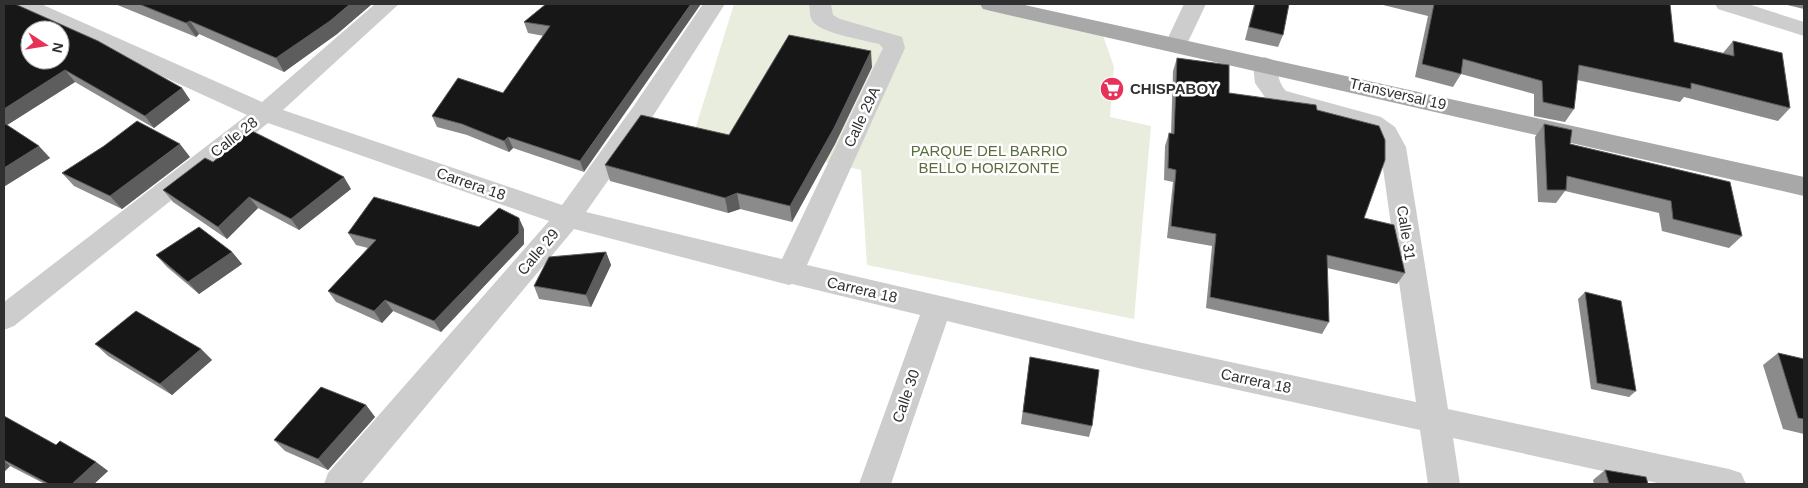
<svg xmlns="http://www.w3.org/2000/svg" width="1808" height="488" font-family="Helvetica,sans-serif">
	<rect width="100%" height="100%" fill="#fff"/>
	<path fill="#e8edde" d="M734,4H1005L1099,24L1114,67L1110,117L1151,126L1134,319L867,265L861,170L694,133Z"/>
	<g fill="none" stroke-linecap="round" stroke-linejoin="round">
		<path fill="#cdcdcd" fill-rule="evenodd" d="M12,4H41L262,102L375,4H399L283,110L562,205L633,107L703,4H725L651,119L586,212L782,259L883,48L879,44C863,40 826,34 814,23C809,18 810,10 809,4H831L833,15L840,19L902,37L905,48L807,265L1138,342L1416,402L1380,147L1376,138L1363,129L1269,103L1255,83L1253,65L1257,60L1265,57L1273,60C1281,72 1275,78 1286,91L1381,117L1395,127L1406,147L1448,409L1729,469L1741,473L1746,484H1662L1453,438L1460,484H1428L1420,430L1138,368L947,321L891,484H859L920,315L792,284L789,285L574,229L361,484H324L328,473L549,221L268,123L14,326L4,330V302L247,115L15,9Z
			M1184,4H1206L1187,44L1184,49L1176,51L1168,49L1165,44Z
			M1715,4H1748L1804,22V36L1718,9Z"/>
		<path fill="#a8a8a8" fill-rule="evenodd" d="M980,4H1020L1804,177V196L991,11L983,9Z"/>
	</g>
	<path fill="#8b8b8b" d="M4,4L182,88L190,100L154,128L75,82L7,125L50,158L5,186L4,185Z
		M115,4H372L337,34L284,72L199,34L196,37Z
		M546,4L584,172L513,148L509,152L467,135L437,127L432,116L503,93L544,36L528,33L524,22Z
		M1254,4H1289L1283,35L1278,47L1245,40Z
		M1379,4H1670L1674,42L1723,53L1733,41L1790,108L1778,121L1684,97L1680,102L1577,80L1574,109L1565,122L1534,116V94L1461,74L1453,87L1415,77L1428,16Z
		M1783,4H1804V9Z
		M1177,58L1229,93L1317,110L1364,218L1405,273L1397,284L1327,268L1329,322L1322,334L1206,308L1212,246L1167,238L1173,182L1164,180L1165,146L1169,133L1171,134L1173,71Z
		M872,67L835,144L792,222L740,209L728,213L610,181L605,165L729,135Z
		M1544,124L1570,144L1742,236L1729,248L1662,231L1659,213L1565,191L1556,203L1538,202L1535,137Z
		M190,157L122,209L74,186L62,173Z
		M213,162L351,189L299,230L258,208L227,239L173,202L163,190Z
		M479,227L524,229V244L441,332L393,311L382,323L336,302L328,291L368,248L356,245L348,233Z
		M232,252L242,264L199,294L167,267L156,255Z
		M606,252L611,265L591,307L539,299L534,286Z
		M1585,292L1636,391L1629,397L1591,389L1578,299Z
		M95,344L201,349L212,360L172,395L108,356Z
		M1778,353L1804,359V434L1783,429L1763,365Z
		M1030,357L1092,426L1089,437L1021,424Z
		M366,405L375,417L328,470L285,451L274,440Z
		M4,416L56,445L96,462L108,471L94,484H45L10,466L4,472Z
		M1605,470L1648,484H1594L1593,480Z"/>
	<path fill="#5d5d5d" d="M350,4H372L337,34L284,72L276,58Z
		M691,4H701L584,172L580,161Z
		M190,21L199,34L196,37L186,23Z
		M871,51L872,67L835,144L792,222L790,206Z
		M65,70L75,82L4,127V109Z
		M182,88L190,100L154,128L145,116Z
		M508,137L513,148L509,152L504,141Z
		M180,144L190,157L122,209L110,196Z
		M39,146L50,158L5,186L4,185V168Z
		M344,177L351,189L299,230L291,219Z
		M737,193L740,209L728,213L725,198Z
		M249,197L258,208L227,239L218,227Z
		M519,218L524,229V244L441,332L434,321Z
		M232,252L242,264L199,294L188,282Z
		M606,252L611,265L591,307L586,295Z
		M385,300L393,311L382,323L374,311Z
		M201,349L212,360L172,395L160,384Z
		M366,405L375,417L328,470L318,459Z
		M4,461L10,466L4,472Z
		M96,462L108,471L94,484H72Z"/>
	<path fill="#171717" stroke="#5d5d5d" fill-rule="evenodd" d="M4,4H15L98,41L182,88L145,116L65,70L4,109ZM30,30H60V60H30Z
		M139,4H350L330,21L276,58L190,21L186,23Z
		M546,4H691L580,161L508,137L504,141L462,124L432,116L458,78L503,93L550,26L524,22Z
		M1255,4H1289L1283,35L1249,27Z
		M1434,4H1670L1674,42L1734,56L1733,41L1782,53L1790,108L1691,83V89L1579,65L1574,109L1543,102L1542,81L1463,59L1461,74L1422,64Z
		M789,35L871,51L834,128L790,206L737,193L725,198L605,165L641,115L729,135Z
		M1177,58L1229,65V93L1316,105L1317,110L1379,126L1385,140V160L1364,218L1394,225L1405,273L1327,255L1329,322L1210,297L1216,234L1171,226L1176,170L1168,168L1169,133L1174,134Z
		M137,121L180,144L110,196L62,173L104,146Z
		M4,123L39,146L4,168Z
		M1544,124L1572,130L1570,144L1730,182L1742,236L1673,219L1671,201L1567,176L1566,190H1547Z
		M250,130L344,177L291,219L249,197L218,227L163,190L205,158L213,162Z
		M374,197L479,227L499,208L519,218V233L434,321L385,300L374,311L328,291L376,240L348,233Z
		M199,227L232,252L188,282L156,255Z
		M606,252L586,295L534,286L549,257Z
		M1585,292L1621,301L1636,391L1597,383Z
		M136,311L201,349L160,384L95,344Z
		M1778,353L1804,359V419L1798,418Z
		M1030,357L1099,370L1092,426L1023,412Z
		M321,387L366,405L318,459L274,440Z
		M4,416L56,445L60,441L96,462L72,484H49L4,460Z
		M1605,470L1646,477L1648,484H1609Z"/>
	<defs>
		<g id="supermarket-disc" transform="scale(1.25)"><circle r="9.5" fill="#e73257" stroke="#fff"/><path d="M-6-5.5h2.5l.6 2H6L4.5 2H-2.5L-4.4-4H-6ZM-1.5 3.2a1.3 1.3 0 1 0 .1 0ZM3 3.2a1.3 1.3 0 1 0 .1 0Z" fill="#fff"/></g>
	</defs>
	<g fill-rule="evenodd">
		<use href="#supermarket-disc" x="1112" y="89"/>
	</g>
	<g text-anchor="middle" stroke-width="5" stroke-linejoin="round" paint-order="stroke">
		<g font-size="15" font-weight="bold" fill="#303030" stroke="#fff" text-anchor="start">
			<text x="1130" y="94">CHISPABOY</text>
		</g>
		<g font-size="15" fill="#303030" stroke="#fff">
			<text transform="translate(1398 94) rotate(13)" y="5">Transversal 19</text>
			<text transform="translate(862 117) rotate(-65)" y="5">Calle 29A</text>
			<text transform="translate(234 137) rotate(-38)" y="5">Calle 28</text>
			<text transform="translate(471 184) rotate(19)" y="5">Carrera 18</text>
			<text transform="translate(1406 233) rotate(81)" y="5">Calle 31</text>
			<text transform="translate(538 252) rotate(-50)" y="5">Calle 29</text>
			<text transform="translate(862 290) rotate(13)" y="5">Carrera 18</text>
			<text transform="translate(1256 381) rotate(12)" y="5">Carrera 18</text>
			<text transform="translate(906 396) rotate(-71)" y="5">Calle 30</text>
		</g>
		<g font-size="15" fill="#5a6d3d" stroke="#fff">
			<text x="989" y="156">PARQUE DEL BARRIO<tspan x="989" dy="17">BELLO HORIZONTE</tspan></text>
		</g>
	</g>
	<rect width="1808" height="488" fill="none" stroke="#303030" stroke-width="10"/>
	<g transform="translate(45 45) rotate(102)"><circle r="24" fill="#ffffff" stroke="#acacac"/>
	<path d="M0-4L9 19L0 12L-9 19Z" fill="#e73257"/>
	<text y="-8" font-size="14" font-weight="bold" text-anchor="middle" fill="#303030">N</text>
	</g>
</svg>
